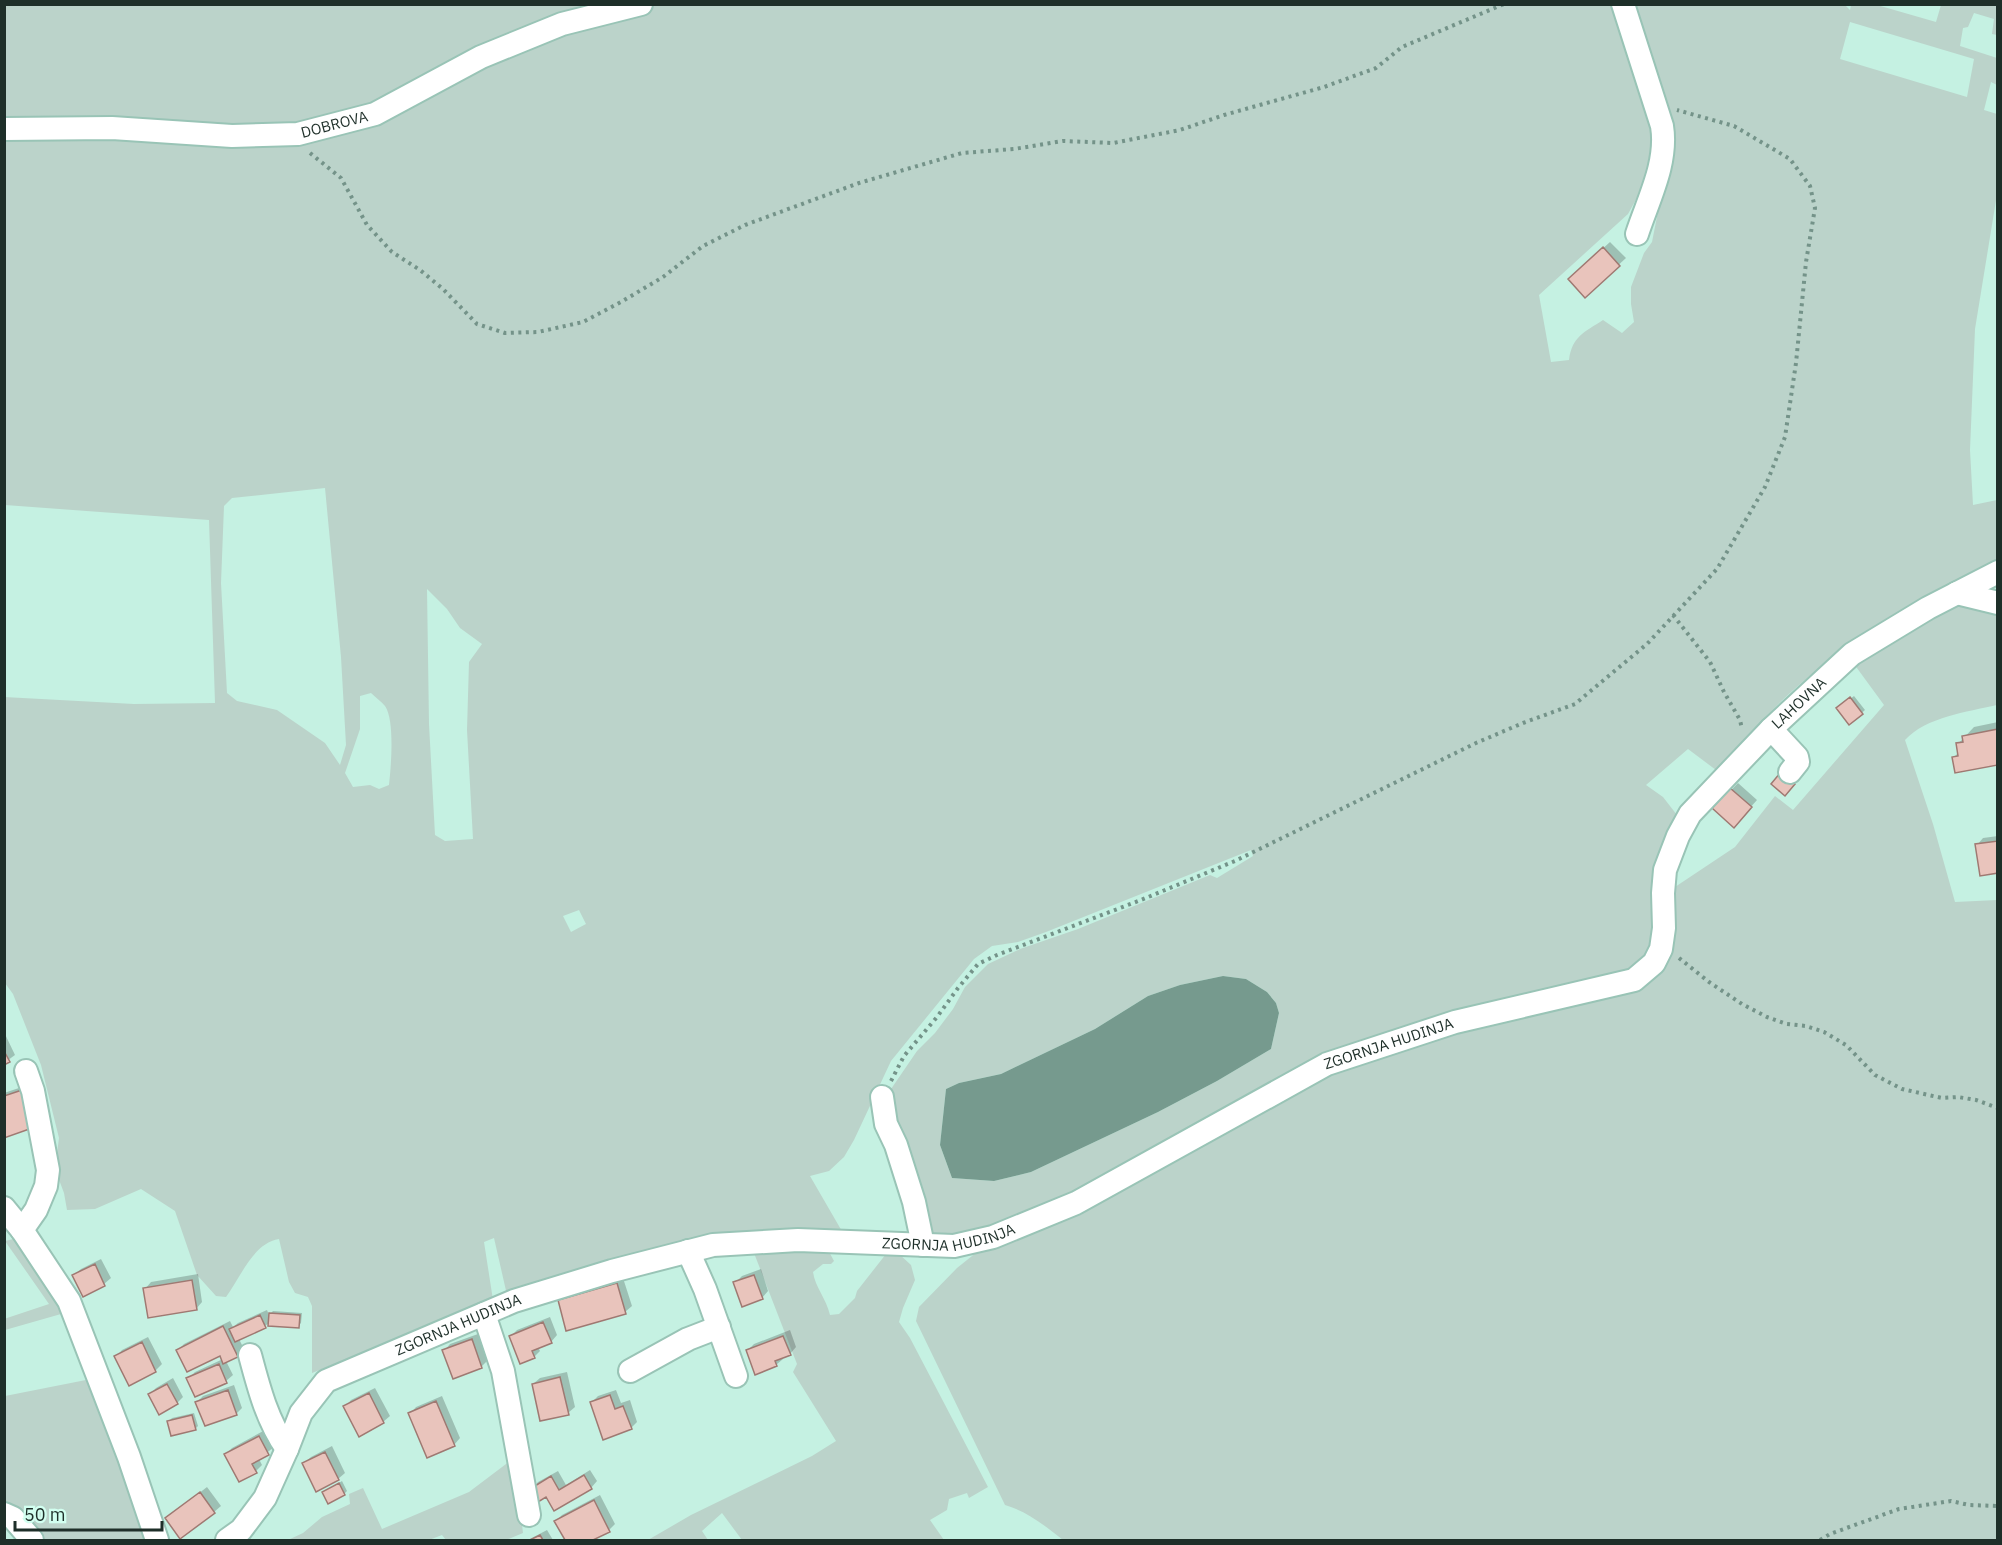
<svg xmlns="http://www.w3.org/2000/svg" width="2002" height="1545" font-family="'IBM Plex Sans',sans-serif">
	<rect width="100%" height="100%" fill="#c5f1e2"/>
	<path fill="#bbd3ca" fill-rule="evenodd" d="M1844,4L1850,10L1851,5H1877L1936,22L1941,5L1997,6V35L1992,34L1994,19L1974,13L1968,27L1963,28L1960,46L1997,58V85L1991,82L1984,110L1997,114L1998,188L1975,329L1970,450L1973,505L1997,500V562C1929,598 1858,634 1799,685C1769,711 1743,741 1716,770L1688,749L1646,785L1663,797L1677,815C1666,837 1659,850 1656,875C1652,905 1664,937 1643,964C1627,983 1600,985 1576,989C1528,999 1476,1006 1429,1021C1391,1033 1354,1048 1317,1063L1038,1213L991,1230L955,1238L931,1235L919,1222L912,1196V1178L899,1133L893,1120L889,1092L917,1051L935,1033L953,1009L965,987L988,964L1020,949L1078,929L1210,875L1217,878L1253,856L1251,850L1046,932L1018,942L992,946L974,959L891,1061L854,1140L844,1157L829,1171L810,1176L843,1233L795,1230L732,1232L670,1245L551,1279L507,1295L494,1238L484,1242L493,1300L312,1373V1306L308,1297L295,1293L289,1282L279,1239C253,1243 241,1277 226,1297L216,1296L197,1275L175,1211L141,1189L95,1209L67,1210L64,1193L55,1169L59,1138L41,1065L13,994L5,983L4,697L134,704L215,703L209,520L5,505V136L131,135L187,141L189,127L92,118L5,122V5H1616L1660,136L1654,167L1628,214L1539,295L1551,362L1569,360C1572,336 1585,332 1603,320L1622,333L1634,322L1631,304V287L1644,253L1652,242L1665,176L1669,145L1666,123L1628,5ZM1850,22L1974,59L1967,97L1840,59ZM325,488L341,657L346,745L340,765L325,743L277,710L237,701L227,693L221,583L224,506L232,498ZM427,589L447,609L460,628L482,644L469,662L467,730L473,839L445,841L435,835L429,724ZM371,693C375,697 381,701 385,706C395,720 391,767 389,785L379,789L370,785L353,787L345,773L360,729V696ZM579,910L586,924L571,932L563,916ZM1223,976L1246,979L1267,992L1276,1003L1279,1013L1271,1049L1217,1081L1158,1112L1031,1172L994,1181L952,1178L940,1145L946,1089L959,1083L1001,1074L1095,1029L1148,996L1180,985Z
		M1956,602L1997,608V705C1967,712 1926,717 1905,740L1933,824L1955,902L1997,900V1540H1063C1044,1525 1028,1512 1005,1505L916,1321L919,1307L957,1268L977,1252L1327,1074L1367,1057L1650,974L1669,891L1735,847L1775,796L1793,810L1884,705L1854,664Z
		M22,1237L68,1312L5,1330L4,1319L49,1304L5,1241Z
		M798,1248H827L834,1261L831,1264H823L813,1272C815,1287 826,1298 830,1315L839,1314L855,1298L857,1291L886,1254H899L911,1265L915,1280L903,1308L899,1322L910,1338L988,1487L969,1498L967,1493L949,1499L947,1510L930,1520L944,1540H742L722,1513L702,1531L708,1540H648L691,1515L812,1456L836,1441L793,1372L797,1364L754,1253H777Z
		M91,1379L149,1540H39L5,1506V1396Z
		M514,1458L523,1533L506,1540H446L442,1535L429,1540H288L303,1533L322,1517L350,1504L349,1494L363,1488L382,1529L469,1492Z"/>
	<path fill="#769a8e" d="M1223,976L1246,979L1267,992L1276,1003L1279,1013L1271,1049L1217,1081L1158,1112L1031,1172L994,1181L952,1178L940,1145L946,1089L959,1083L1001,1074L1095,1029L1148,996L1180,985Z"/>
	<path fill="#0003" d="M1610,242L1626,258L1585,296L1576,273Z
		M1854,696L1865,710L1850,723L1841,706Z
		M1998,722V763L1954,757L1959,752L1958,744L1974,727Z
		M1738,783L1757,800L1740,819L1714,808Z
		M1998,836V872L1977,845L1983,838Z
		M4,1032L15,1055L4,1063Z
		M28,1085L4,1136V1093Z
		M101,1259L111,1278L104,1284L83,1295L74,1275L81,1269Z
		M761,1269L768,1291L762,1298L735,1283L742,1276Z
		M198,1274L202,1302L196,1309L145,1289L151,1282Z
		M623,1278L632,1306L625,1312L560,1300L566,1294Z
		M267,1310L269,1315L273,1311L302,1313L301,1323L298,1326L268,1324L239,1339L244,1349L238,1355L226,1361L233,1375L226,1381L188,1379L195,1372L223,1359L220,1354L178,1350L184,1344L230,1321L233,1327L238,1323Z
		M550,1317L557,1335L551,1342L538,1347L540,1351L534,1357L510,1337L517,1330Z
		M790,1330L796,1347L790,1354L782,1357L783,1359L776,1365L748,1350L754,1344Z
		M478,1334L488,1360L481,1367L444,1351L450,1344Z
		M148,1337L162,1364L156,1370L129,1384L116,1357L122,1350Z
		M567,1372L575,1407L568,1413L533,1384L540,1378Z
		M173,1378L183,1397L177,1403L150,1394L156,1388Z
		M234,1385L242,1408L236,1414L197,1402L203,1396Z
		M375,1388L390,1416L383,1422L345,1407L351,1400Z
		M616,1390L621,1403L630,1400L637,1422L631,1428L591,1403L598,1396Z
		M442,1396L460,1438L454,1445L410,1414L416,1407Z
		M194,1413L198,1426L195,1429L169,1421L172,1418Z
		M265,1430L274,1447L259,1459L262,1465L256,1471L225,1455L232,1448Z
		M332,1446L345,1473L338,1479L304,1463L311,1457Z
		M590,1470L597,1481L591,1488L546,1495L532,1489L538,1482L558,1471L566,1485Z
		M342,1481L347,1491L344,1494L324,1492Z
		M207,1487L221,1506L214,1512L167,1518Z
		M600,1495L615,1524L609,1530L589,1540H566L556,1521L562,1515Z
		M547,1530L553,1540H528Z"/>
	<path fill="#e9c4bc" stroke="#9f7972" stroke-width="1.5" d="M1603,247L1620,266L1585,298L1568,279Z
		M1850,697L1863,714L1849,725L1836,708Z
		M1998,729V765L1955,773L1952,757L1958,756L1956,743L1963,742L1962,736Z
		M1781,772L1795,784L1785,796L1771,784Z
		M1730,788L1752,807L1734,828L1712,808Z
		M1998,841V873L1980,876L1975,844Z
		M4,1051L10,1062L4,1065Z
		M22,1090L35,1127L4,1138V1096Z
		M95,1264L105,1286L83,1297L72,1275Z
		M754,1275L763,1299L742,1307L733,1282Z
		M192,1280L197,1310L148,1318L143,1288Z
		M617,1283L626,1314L566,1331L558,1300Z
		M269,1313L300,1315L299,1328L268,1326Z
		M260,1315L266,1328L235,1342L229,1329Z
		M543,1322L552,1343L532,1351L535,1358L520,1364L509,1336Z
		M223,1326L238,1357L223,1364L220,1356L187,1372L176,1350Z
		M783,1336L791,1355L775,1361L777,1366L755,1375L746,1350Z
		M472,1339L482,1368L453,1379L442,1350Z
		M142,1342L156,1372L129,1386L114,1356Z
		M219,1364L227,1383L195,1397L186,1378Z
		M560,1377L569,1415L540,1421L532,1384Z
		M167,1384L178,1404L159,1415L148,1394Z
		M228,1390L237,1415L205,1426L195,1402Z
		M369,1393L384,1423L359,1437L343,1406Z
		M610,1395L615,1409L623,1406L632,1429L603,1440L590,1402Z
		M436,1401L455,1446L427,1458L408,1413Z
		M192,1415L196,1430L171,1436L167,1421Z
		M259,1436L269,1455L252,1464L257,1473L239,1482L224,1454Z
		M325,1452L339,1480L316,1492L302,1463Z
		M584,1475L592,1489L554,1511L546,1497L538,1502L530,1489L551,1476L559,1490Z
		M339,1483L345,1495L328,1504L322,1492Z
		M200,1492L215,1513L180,1539L165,1518Z
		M594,1500L610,1532L593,1540H565L554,1521Z
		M540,1535L543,1540H530Z"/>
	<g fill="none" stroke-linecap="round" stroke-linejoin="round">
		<g stroke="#99c4b6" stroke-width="26">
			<g id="minor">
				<path d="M1623,4L1662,126C1668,163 1648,200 1637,234"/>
				<path id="s1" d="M4,129L112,128L232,136L298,134L375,114L481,57L562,24L641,4"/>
				<path d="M1957,593L1998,603"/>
				<path d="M1771,729L1797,757L1798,762L1790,772"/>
				<path d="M882,1097L886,1124L896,1145L914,1202L923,1245"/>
				<path d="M4,1208L22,1230L69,1301L129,1457L157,1540"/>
				<path d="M22,1230L36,1210L46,1186L48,1170L33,1091L26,1071"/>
				<path d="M688,1251L705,1289L736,1376"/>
				<path d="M484,1314L503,1371L529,1515"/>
				<path d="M250,1355C259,1389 267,1420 287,1449"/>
				<path d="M630,1371L688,1339L719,1327"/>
				<path d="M4,1514L13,1518L32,1540"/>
				<path id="s2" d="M227,1540L241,1530L265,1498L287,1449L301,1413L326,1381L514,1301L612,1271L713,1245L798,1240L954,1246L993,1237L1076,1203L1327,1064L1455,1022L1634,980L1654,963L1661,949L1664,928L1663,893L1665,870L1678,836L1690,814L1771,729L1852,654L1928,608L1998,572"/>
			</g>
		</g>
		<path stroke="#749389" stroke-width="4" stroke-dasharray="3 4.5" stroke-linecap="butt" d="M310,153L341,178L367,225L392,252L420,270L443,289L477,324L505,333L538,332L583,322L621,302L663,277L703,246L745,225L859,183L962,153L1014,149L1063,141L1113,143L1180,130L1224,115L1324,87L1376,68L1402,47L1504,4
			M1673,615L1710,662L1724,692L1740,720L1742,729
			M1679,958L1709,982L1742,1004L1767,1017L1787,1024L1806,1026L1824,1032L1846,1045L1875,1075L1902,1089L1942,1098L1958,1097L1976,1100L1998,1108
			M891,1081L904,1056L937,1017L958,988L978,964L997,955L1141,900L1235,861L1476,743L1523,723L1575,704L1647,644L1717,569L1765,487L1785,437L1796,363L1806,262L1815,208L1810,186L1790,159L1734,126L1677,110
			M1820,1540L1830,1534L1899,1509L1951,1501L1969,1505L1998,1506"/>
		<use href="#minor" stroke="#fff" stroke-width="22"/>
	</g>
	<g text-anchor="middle" stroke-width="4.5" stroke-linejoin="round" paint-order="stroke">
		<g font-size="15" fill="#1e2f29" stroke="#d2fff0">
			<text dy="5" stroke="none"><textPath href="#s1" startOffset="332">DOBROVA</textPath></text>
			<text dy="5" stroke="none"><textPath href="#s2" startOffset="1916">LAHOVNA</textPath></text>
			<text dy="5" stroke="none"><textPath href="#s2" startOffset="1324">ZGORNJA HUDINJA</textPath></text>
			<text dy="5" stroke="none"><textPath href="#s2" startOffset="838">ZGORNJA HUDINJA</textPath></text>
			<text dy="5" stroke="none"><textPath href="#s2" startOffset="334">ZGORNJA HUDINJA</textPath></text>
		</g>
	</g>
	<rect width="2002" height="1545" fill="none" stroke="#1e2f29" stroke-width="12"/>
	<path d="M15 1521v9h147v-9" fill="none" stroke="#1e2f29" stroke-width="3"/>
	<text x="24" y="1521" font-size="18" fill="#1e2f29" stroke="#d2fff0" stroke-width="4.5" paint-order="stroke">50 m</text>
</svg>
